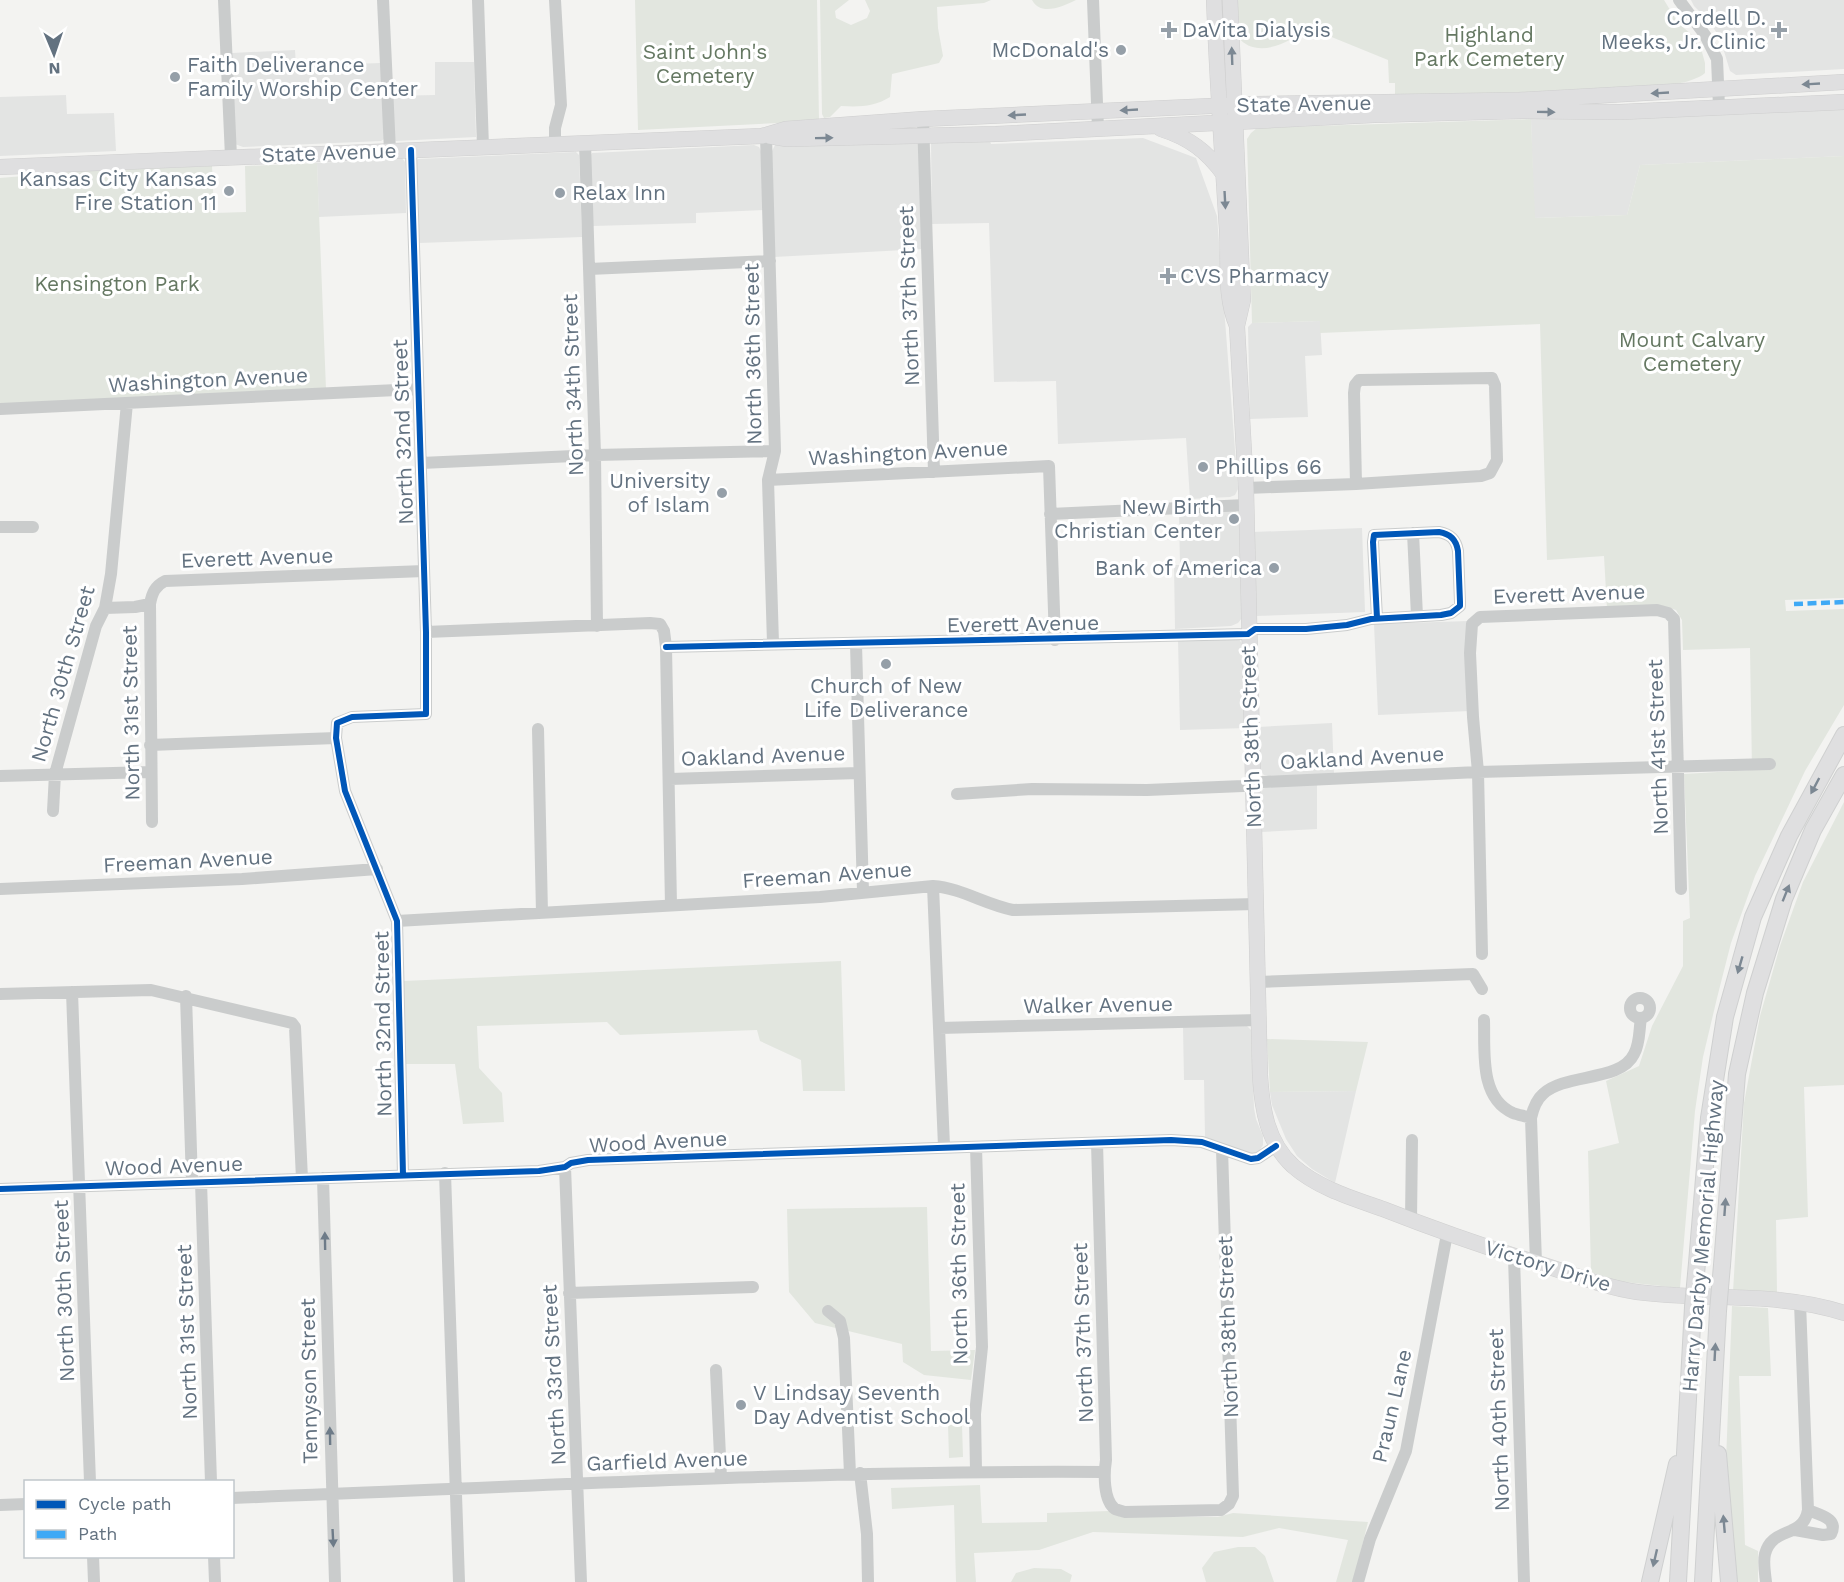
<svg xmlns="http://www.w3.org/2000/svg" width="1844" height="1582" font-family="'Work Sans',sans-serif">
	<rect width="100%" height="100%" fill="#f3f3f1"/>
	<path fill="#e3e4e3" d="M1691,0H1844V69L1736,75L1730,71L1720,38L1709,21L1694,6Z
		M295,50L296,66L381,63L384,139L381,141L243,147L235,144L232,53Z
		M435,62H474L476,137L396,141L393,139L391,96L435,95Z
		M66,95L67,114L114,113L116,151L0,156V97Z
		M1844,109V156L1640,165L1627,215L1534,218L1531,119L1638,118Z
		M1143,138L1196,158L1217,216L1238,489L1235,495L1230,497L1190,499L1186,438L1058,444L1056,381L994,382L989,223L932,224L931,142L990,141L991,144Z
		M776,143H917L920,146L923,249L774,257L771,153Z
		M754,145L759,147L761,151L764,210L696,213V223L593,226L590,156L592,153Z
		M576,152L579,155L582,237L419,243L416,161L418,159Z
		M402,158L405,162L406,213L319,217L317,163Z
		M1320,321L1322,355L1305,356L1308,417L1250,419L1248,327L1252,323Z
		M1234,509L1239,516L1242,618L1238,623L1231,626L1175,629L1174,565H1180L1179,513Z
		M1362,528L1365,612L1255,616L1253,532Z
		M1469,621L1470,711L1378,715L1374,624Z
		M1178,639H1239L1242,644L1246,728L1180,730Z
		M1332,723L1334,774L1273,777L1264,775L1260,771L1258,727Z
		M1317,783V829L1261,832L1260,796L1263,789L1268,786Z
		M1247,1026L1251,1030L1254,1108L1256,1119L1263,1136V1145L1259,1151L1252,1154L1245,1153L1205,1137L1204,1080H1184L1183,1027Z
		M1356,1091L1335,1183L1312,1169L1297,1156L1286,1139L1272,1105L1270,1092Z"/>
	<path fill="#e2e6df" d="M635,0H817L819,121L638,130Z
		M820,0H849L835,11L836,18L851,25L867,18L870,11L865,0H991L984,3L937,7L938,28L943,56L939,63L892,74L890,97C874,107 859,107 841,106L830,117L824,118L822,114Z
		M1032,0H1076C1063,6 1041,17 1032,0Z
		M1236,0H1664L1678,23L1691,34L1702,52L1705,63V73C1684,91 1608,89 1579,90C1517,93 1456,95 1395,96V83H1389L1388,60L1307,27C1291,43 1256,60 1238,37Z
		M1531,119L1535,218L1627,215L1640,165L1844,156V598L1785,600L1786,611L1844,609V705L1805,771L1755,876L1731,943L1717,998L1703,1057L1695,1111L1680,1288L1615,1281L1591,1272L1588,1151L1619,1143L1606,1081L1639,1066L1652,1026L1683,966V921L1690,918L1684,774L1752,770L1750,648L1683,650L1682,620L1676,610L1663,606L1607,609L1604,556L1547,560L1540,324L1320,333V321L1252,323L1247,139L1251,133L1257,128Z
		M317,163L326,389L0,404V178L82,171L212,166L214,213L246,212L245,166Z
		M1844,802V1085L1804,1087L1808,1217L1776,1220L1777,1293L1733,1292L1744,1103L1760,1016L1780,946L1803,882Z
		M841,961L845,1091H803L801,1060L760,1041L757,1030L620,1035L607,1022L477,1026L479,1068L502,1093L504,1122L463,1124L455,1064H405L404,981Z
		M1267,1039L1368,1042L1356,1091L1270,1092Z
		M927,1207L931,1351L975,1350L971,1380L924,1375L903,1362L902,1344L815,1323L789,1292L787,1209Z
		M1732,1306L1768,1308L1771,1376H1739L1745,1545L1758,1551V1582H1735L1726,1461Z
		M948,1425H962L963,1457L949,1458Z
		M980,1485L982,1523L1047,1522V1513L1109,1511L1121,1517H1218L1233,1513L1368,1522L1353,1582H1336L1348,1540L1279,1528L1243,1537L1093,1532L1039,1550L974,1553L976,1582H956L954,1505L892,1509L891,1488Z
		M1238,1547H1255L1265,1556L1274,1582H1206L1202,1568L1214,1552Z
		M1034,1568L1061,1569L1072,1575L1070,1582H1011L1016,1573Z"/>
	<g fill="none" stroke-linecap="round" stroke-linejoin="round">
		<g stroke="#cfcfcf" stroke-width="16">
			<path id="major" d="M1214,0C1217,77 1222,154 1227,230C1229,263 1224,296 1237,326L1246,488L1260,1075C1262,1109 1267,1142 1293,1166C1318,1188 1352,1198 1383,1209C1434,1229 1485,1247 1537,1263C1570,1273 1603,1287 1637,1292C1705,1301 1778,1291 1844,1313
				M1230,0L1243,300L1237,326
				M1161,129C1189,138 1207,151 1224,175
				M769,136L787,139L996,134L1374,115L1522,111L1620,112L1844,102
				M0,167L762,136L786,129L923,119L1255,104L1519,100L1844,82"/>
		</g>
		<g stroke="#cfd0d0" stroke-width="18">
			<path id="highway" d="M1697,1263L1709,1118L1725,1017L1753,917L1789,836L1844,735
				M1722,1265L1737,1074L1755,993L1784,899L1813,830L1844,775
				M1718,1454L1729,1582
				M1650,1582L1677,1464
				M1678,1582L1693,1307
				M1703,1582L1718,1311"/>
		</g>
		<path stroke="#cacccc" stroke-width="12" d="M224,0L231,157
			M383,0L390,151
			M478,0L483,147
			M555,0L561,105L555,128V145
			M1093,0L1098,129
			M1679,0L1705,35L1717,59L1719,107
			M923,119L934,472
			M766,136L775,451L768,480L773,643
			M585,143L595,455L597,626
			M589,269L770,261
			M0,409L418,389
			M421,463L595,455L775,451
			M768,480L1049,466L1055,640
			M1246,488L1356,484L1481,476L1490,473L1497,460L1495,385L1492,378L1359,380L1355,385L1354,393L1356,484
			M1050,514L1246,505
			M0,527H33
			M1413,533L1417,616
			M150,604L152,822
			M105,608L135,607L150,604C152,593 155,586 165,581L424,571
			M426,632L650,623L660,624L664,631L666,647L671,905
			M856,644L863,892
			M666,647L1248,634L1255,629H1306L1347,625L1371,619L1441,615L1451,613L1460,606V602L1458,551C1456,539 1450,534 1439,532L1374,535L1373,542L1377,618
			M538,729L542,913
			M150,745L336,738
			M0,776L151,772
			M670,779L858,773
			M957,794L1032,789L1147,790L1243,786L1263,782L1478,772L1770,764
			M53,811L55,774L96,626L105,608L111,574L127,403
			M933,886L944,1146
			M0,889L242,879L377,869
			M397,921L820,897L933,886C961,888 986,905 1013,910L1256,904
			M1482,954L1478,772L1473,717L1470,653L1472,624L1480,617L1657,610L1668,613L1674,619L1681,889
			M1257,982L1473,974L1482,989
			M72,992L90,1482
			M0,994L151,990L292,1023L295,1027L302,1179
			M186,996L192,1182
			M1630 1008a10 10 0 1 1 20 0a10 10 0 1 1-20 0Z
			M1484,1020C1485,1051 1479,1098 1513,1113C1518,1115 1525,1116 1531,1118
			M939,1028L1259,1020
			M1097,1143L1106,1460C1104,1473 1103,1500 1115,1509C1118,1510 1121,1511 1125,1512L1221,1510L1229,1504L1233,1496L1222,1149
			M976,1147L982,1347L975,1414L976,1471
			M565,1167L581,1582
			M445,1173L459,1582
			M403,1175L397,921L345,791L336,738L337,723L352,717L426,714V632L411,150
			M323,1178L335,1582
			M201,1182L211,1482
			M0,1189L539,1171L565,1167L571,1163L588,1160L1171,1140L1202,1142L1251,1159L1258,1158L1276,1146
			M1411,1220L1412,1140
			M1514,1257L1524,1582
			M1536,1263L1531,1118C1533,1109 1536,1100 1543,1094C1565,1073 1621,1082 1634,1054C1640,1044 1639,1030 1641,1018
			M569,1293L753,1287
			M828,1311L840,1321L844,1338L850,1474
			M716,1370L721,1478
			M860,1473L867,1534L868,1582
			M232,1498C523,1487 813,1470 1104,1472
			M0,1505L26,1504
			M1795,1530L1823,1535L1831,1534C1839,1518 1819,1515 1808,1510
			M93,1556L94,1582
			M214,1556L215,1582
			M1358,1582L1370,1539L1406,1451L1447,1234
			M1766,1582C1765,1573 1763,1562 1765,1554C1772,1526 1803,1539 1808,1510L1800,1303"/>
		<use href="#major" stroke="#dfdfe0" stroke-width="15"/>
		<use href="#highway" stroke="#dfdfe0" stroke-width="16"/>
		<g stroke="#cfd0d0" stroke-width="18" stroke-linecap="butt">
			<path id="highway-bridge" d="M1693,1307L1697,1263
				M1718,1311L1722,1265"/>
		</g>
		<use href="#highway-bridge" stroke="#dfdfe0" stroke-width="16"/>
		<path stroke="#3fa9f5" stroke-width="4.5" stroke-dasharray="9 4.5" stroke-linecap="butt" d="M1794,604L1844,602"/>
		<g stroke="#fff" stroke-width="10">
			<path id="cycleway" d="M666,647L1248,634L1255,629H1306L1347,625L1371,619L1441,615L1451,613L1460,606V602L1458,551C1456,539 1450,534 1439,532L1374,535L1373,542L1377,618
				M403,1175L397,921L345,791L336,738L337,723L352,717L426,714V632L411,150
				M0,1189L539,1171L565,1167L571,1163L588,1160L1171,1140L1202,1142L1251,1159L1258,1158L1276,1146"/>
		</g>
		<use href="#cycleway" stroke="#0057b8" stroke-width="6"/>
	</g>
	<defs><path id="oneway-solid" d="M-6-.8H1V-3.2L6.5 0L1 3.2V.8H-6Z" transform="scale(1.5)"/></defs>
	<g fill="#7c8893">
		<use href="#oneway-solid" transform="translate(1232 56) rotate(-92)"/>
		<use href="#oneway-solid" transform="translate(1811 84) rotate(177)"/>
		<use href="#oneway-solid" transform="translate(1660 93) rotate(177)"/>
		<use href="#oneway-solid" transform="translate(1129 110) rotate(177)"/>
		<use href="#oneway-solid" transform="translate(1546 112) rotate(1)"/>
		<use href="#oneway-solid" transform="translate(1017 115) rotate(177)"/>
		<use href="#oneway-solid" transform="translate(824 138) rotate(-1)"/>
		<use href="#oneway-solid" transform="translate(1225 200) rotate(87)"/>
		<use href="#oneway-solid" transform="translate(1815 786) rotate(118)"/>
		<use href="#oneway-solid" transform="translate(1786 893) rotate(-68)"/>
		<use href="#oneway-solid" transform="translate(1740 965) rotate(106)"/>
		<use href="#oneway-solid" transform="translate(1725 1207) rotate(-86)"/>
		<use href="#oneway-solid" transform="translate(1715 1352) rotate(-87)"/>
		<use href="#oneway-solid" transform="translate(1724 1524) rotate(-95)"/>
		<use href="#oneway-solid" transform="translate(1655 1558) rotate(103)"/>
	</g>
	<g fill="#6d7b88">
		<use href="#oneway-solid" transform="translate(325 1241) rotate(-91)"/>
		<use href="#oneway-solid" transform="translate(330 1436) rotate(-91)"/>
		<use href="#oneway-solid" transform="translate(333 1538) rotate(87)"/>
	</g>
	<g fill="#959fa8" stroke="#fff" stroke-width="2">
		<path d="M1166 21h6v6h6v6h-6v6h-6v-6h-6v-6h6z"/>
		<path d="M1776 21h6v6h6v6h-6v6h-6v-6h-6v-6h6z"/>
		<circle cx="1121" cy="50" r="6"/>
		<circle cx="175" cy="77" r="6"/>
		<circle cx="229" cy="191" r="6"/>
		<circle cx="560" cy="193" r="6"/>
		<path d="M1165 267h6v6h6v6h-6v6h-6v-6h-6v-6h6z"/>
		<circle cx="1203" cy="467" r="6"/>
		<circle cx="722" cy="493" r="6"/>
		<circle cx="1234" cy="519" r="6"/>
		<circle cx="1274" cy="568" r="6"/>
		<circle cx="886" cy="664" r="6"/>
		<circle cx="741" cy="1405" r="6"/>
	</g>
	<g text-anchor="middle" stroke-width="6" stroke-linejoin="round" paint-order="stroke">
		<g font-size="21" fill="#637280" stroke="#fff" text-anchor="end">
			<text x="1766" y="25">Cordell D.<tspan x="1766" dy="24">Meeks, Jr. Clinic</tspan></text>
			<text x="1182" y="37" text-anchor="start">DaVita Dialysis</text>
			<text x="1109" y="57">McDonald's</text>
			<text x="187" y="72" text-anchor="start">Faith Deliverance<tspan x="187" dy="24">Family Worship Center</tspan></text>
			<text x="217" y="186">Kansas City Kansas<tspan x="217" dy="24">Fire Station 11</tspan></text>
			<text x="572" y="200" text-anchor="start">Relax Inn</text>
			<text x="1180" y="283" text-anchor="start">CVS Pharmacy</text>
			<text x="1215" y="474" text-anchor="start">Phillips 66</text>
			<text x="710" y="488">University<tspan x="710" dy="24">of Islam</tspan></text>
			<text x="1222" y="514">New Birth<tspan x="1222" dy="24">Christian Center</tspan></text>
			<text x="1262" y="575">Bank of America</text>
			<text x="886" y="693" text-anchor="middle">Church of New<tspan x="886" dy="24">Life Deliverance</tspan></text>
			<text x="753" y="1400" text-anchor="start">V Lindsay Seventh<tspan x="753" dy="24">Day Adventist School</tspan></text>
		</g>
		<g font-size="21" fill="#657862" stroke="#fff">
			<text x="1489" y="42">Highland<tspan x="1489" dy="24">Park Cemetery</tspan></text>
			<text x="705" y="59">Saint John's<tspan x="705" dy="24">Cemetery</tspan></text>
			<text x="117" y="291">Kensington Park</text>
			<text x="1692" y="347">Mount Calvary<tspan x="1692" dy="24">Cemetery</tspan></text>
		</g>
		<g font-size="21" fill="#637280" stroke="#fff">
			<text transform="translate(1304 104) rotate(-1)" y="7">State Avenue</text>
			<text transform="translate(329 153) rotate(-2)" y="7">State Avenue</text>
			<text transform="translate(909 296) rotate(-92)" y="7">North 37th Street</text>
			<text transform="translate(753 354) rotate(-91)" y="7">North 36th Street</text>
			<text transform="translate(208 380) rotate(-3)" y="7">Washington Avenue</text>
			<text transform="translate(573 385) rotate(-92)" y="7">North 34th Street</text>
			<text transform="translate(403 432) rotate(-92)" y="7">North 32nd Street</text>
			<text transform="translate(908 453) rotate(-3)" y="7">Washington Avenue</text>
			<text transform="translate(257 558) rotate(-2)" y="7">Everett Avenue</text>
			<text transform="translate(1569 594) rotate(-2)" y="7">Everett Avenue</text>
			<text transform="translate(1023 624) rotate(-1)" y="7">Everett Avenue</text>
			<text transform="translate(63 674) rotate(-74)" y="7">North 30th Street</text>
			<text transform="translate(131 713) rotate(-91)" y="7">North 31st Street</text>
			<text transform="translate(1251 737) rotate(-92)" y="7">North 38th Street</text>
			<text transform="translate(1658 747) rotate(-92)" y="7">North 41st Street</text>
			<text transform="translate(763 756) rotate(-2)" y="7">Oakland Avenue</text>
			<text transform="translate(1362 758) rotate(-3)" y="7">Oakland Avenue</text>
			<text transform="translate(188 861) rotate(-3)" y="7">Freeman Avenue</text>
			<text transform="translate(827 875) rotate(-4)" y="7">Freeman Avenue</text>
			<text transform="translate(1098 1005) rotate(-1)" y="7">Walker Avenue</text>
			<text transform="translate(383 1024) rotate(-91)" y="7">North 32nd Street</text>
			<text transform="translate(658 1142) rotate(-3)" y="7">Wood Avenue</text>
			<text transform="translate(174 1166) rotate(-2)" y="7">Wood Avenue</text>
			<text transform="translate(1703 1236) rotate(-85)" y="7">Harry Darby Memorial Highway</text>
			<text transform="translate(1548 1266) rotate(17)" y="7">Victory Drive</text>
			<text transform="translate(959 1274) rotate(-91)" y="7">North 36th Street</text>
			<text transform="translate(64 1291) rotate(-92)" y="7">North 30th Street</text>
			<text transform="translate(1228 1327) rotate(-92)" y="7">North 38th Street</text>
			<text transform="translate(187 1332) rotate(-92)" y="7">North 31st Street</text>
			<text transform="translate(1083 1333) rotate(-92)" y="7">North 37th Street</text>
			<text transform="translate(554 1375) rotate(-93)" y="7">North 33rd Street</text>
			<text transform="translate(309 1381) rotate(-91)" y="7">Tennyson Street</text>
			<text transform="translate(1392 1406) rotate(-77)" y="7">Praun Lane</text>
			<text transform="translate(1499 1420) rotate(-92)" y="7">North 40th Street</text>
			<text transform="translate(667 1461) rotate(-2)" y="7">Garfield Avenue</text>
		</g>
	</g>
	<rect x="24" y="1480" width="210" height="78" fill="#ffffff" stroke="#c1c7cc" stroke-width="1.5"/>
	<rect x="36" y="1500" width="30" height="9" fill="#0057b8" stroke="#c1c7cc" stroke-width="1.5"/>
	<text x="78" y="1510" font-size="18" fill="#637280">Cycle path</text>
	<rect x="36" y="1530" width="30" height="9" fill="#3fa9f5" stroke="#c1c7cc" stroke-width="1.5"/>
	<text x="78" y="1540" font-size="18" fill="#637280">Path</text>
	<g transform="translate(54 54) rotate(178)" stroke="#ffffff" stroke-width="4.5" paint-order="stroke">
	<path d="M0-4.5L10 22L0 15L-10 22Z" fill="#637280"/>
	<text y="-9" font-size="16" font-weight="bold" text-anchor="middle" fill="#637280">N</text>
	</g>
</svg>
